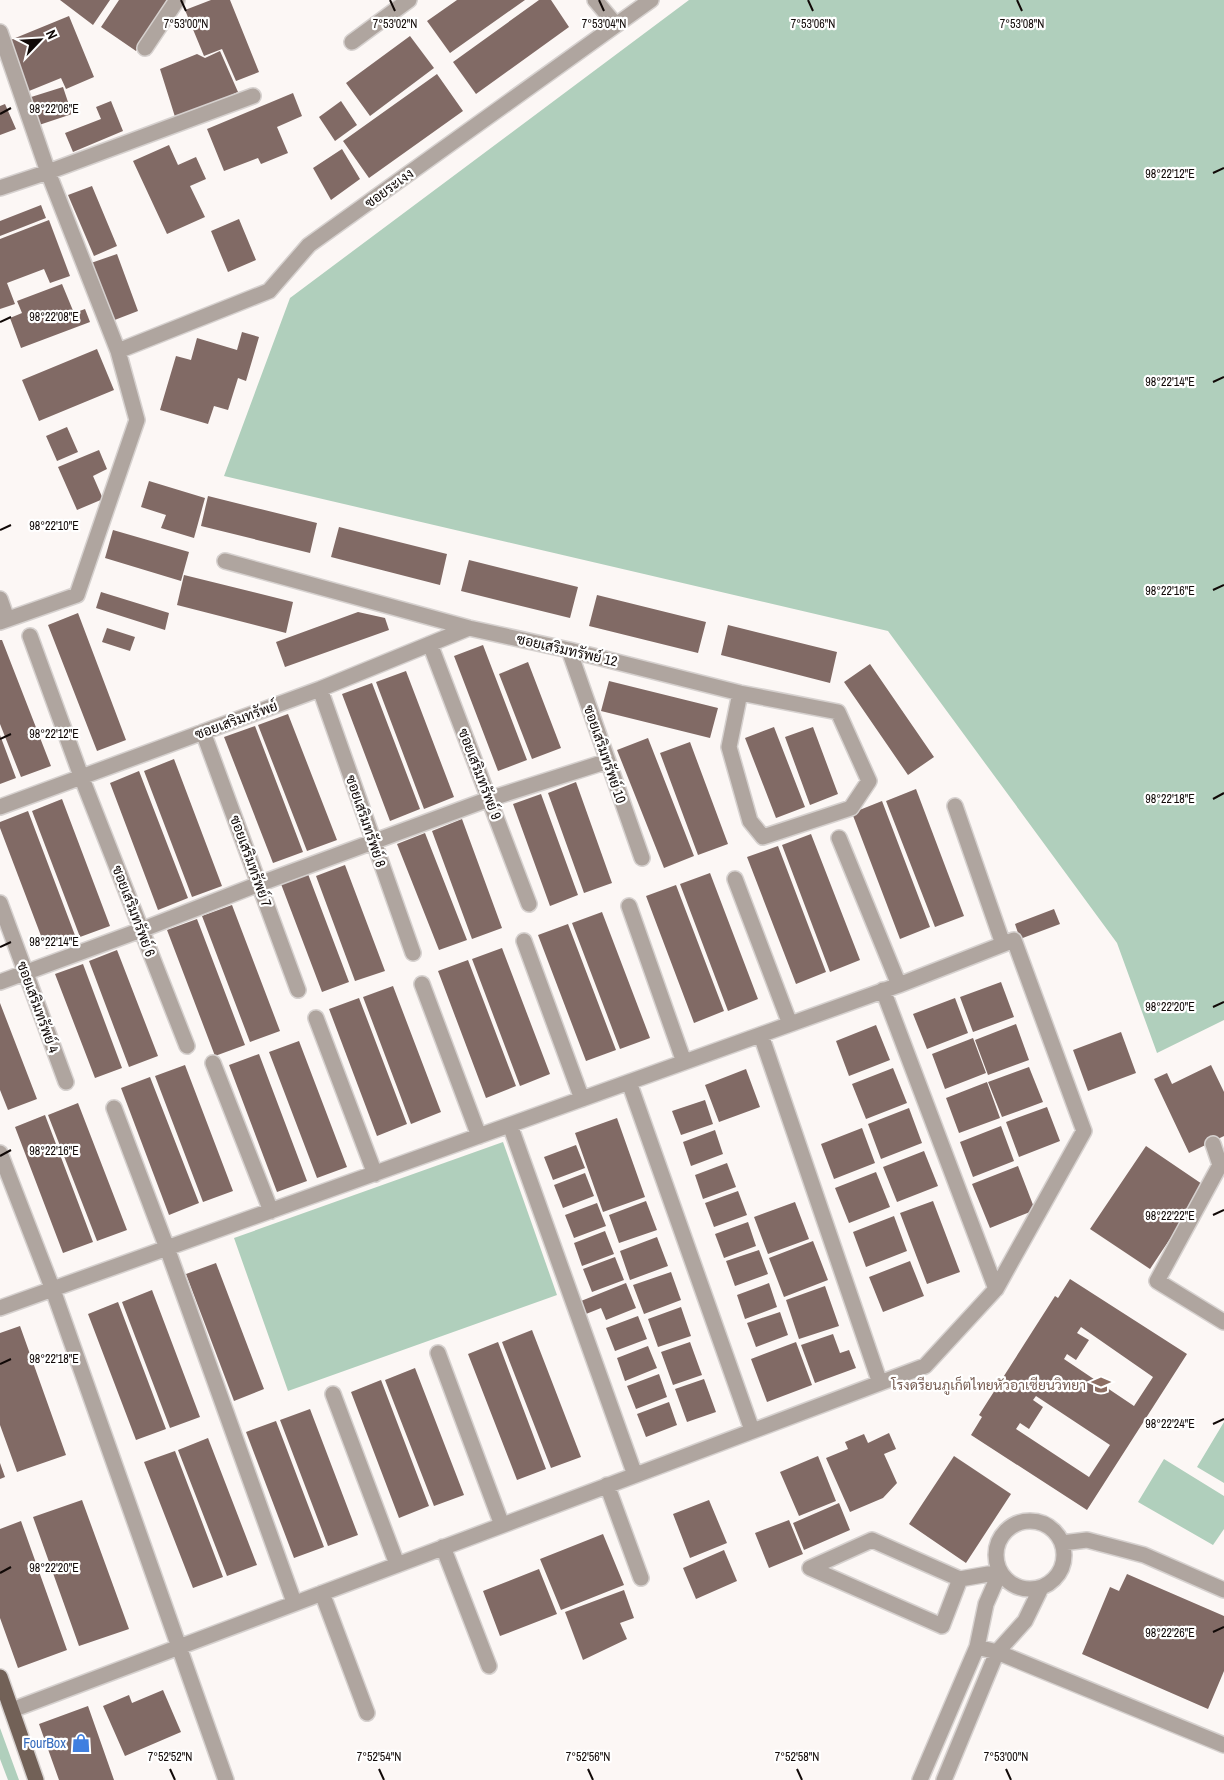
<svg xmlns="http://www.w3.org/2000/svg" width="1224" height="1780" font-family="'Archivo Narrow',Sarabun,sans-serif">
	<rect width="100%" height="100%" fill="#fcf7f5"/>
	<path fill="#b0cfbc" d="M689,0H1224V1020L1157,1053L1117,943L888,631L224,476L290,298Z
		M503,1142L557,1295L288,1391L234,1238Z
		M1224,1422V1483L1197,1467Z
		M1164,1459L1224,1496V1529L1213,1545L1138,1502Z
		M0,1728L19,1780H8L0,1759Z"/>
	<path fill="#816a65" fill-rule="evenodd" d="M60,0H110L93,25Z
		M119,0H171L136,51L101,27Z
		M211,0H230L259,72L236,81L222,49L204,56L185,10Z
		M457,0H525L450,53L427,21Z
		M539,0H551L569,27L476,94L453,62Z
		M69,16L94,77L66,89L61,78L29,91L8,41Z
		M410,36L434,68L370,116L346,83Z
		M220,51L238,92L176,120L160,69L197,54L205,58Z
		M437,74L463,111L369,178L343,141Z
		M63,87L72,114L36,126L28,98Z
		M293,93L302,116L277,127L288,153L261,164L258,158L224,171L207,129Z
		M111,101L123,131L73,152L65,133L101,119L96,107Z
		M341,101L357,125L335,141L319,117Z
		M5,104L16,129L0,135V106Z
		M169,145L178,165L196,157L206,179L190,186L205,217L167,234L133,161Z
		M342,149L360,179L331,200L313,168Z
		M92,186L117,246L94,256L68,195Z
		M41,205L46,218L0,236V221Z
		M239,219L256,260L228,272L211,231Z
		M49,220L70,276L50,283L44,269L7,283L15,304L0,309V239Z
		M117,254L138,311L112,321L91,263Z
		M62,284L74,313L85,309L90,322L21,348L10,318L22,313L17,301Z
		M242,332L259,337L246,381L238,378L228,410L214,406L208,424L160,410L176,356L191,360L197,338L237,350Z
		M97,349L114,390L39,421L22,380Z
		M67,427L78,452L57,461L46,436Z
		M99,450L107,469L93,476L103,499L77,510L58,467Z
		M149,481L205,498L194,538L161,528L166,515L141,507Z
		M208,496L317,523L310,553L201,526Z
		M339,527L447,554L440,585L331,557Z
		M113,530L189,552L181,581L105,558Z
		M469,560L578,587L570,618L461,591Z
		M184,575L293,602L286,633L177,605Z
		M101,592L169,613L165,630L96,608Z
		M597,595L706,622L698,653L589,626Z
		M358,612L385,618L389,630L285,667L276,642Z
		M78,613L126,740L97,751L48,625Z
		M728,625L837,652L830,683L721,655Z
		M107,628L135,637L130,651L102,642Z
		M0,640H2L51,766L21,777L0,724Z
		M483,645L527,760L498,771L454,656Z
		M528,662L561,748L532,759L499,674Z
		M870,664L934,757L908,775L844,682Z
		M406,671L454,797L424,809L376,682Z
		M609,681L718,708L710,738L601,711Z
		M372,683L420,809L390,821L342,694Z
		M288,714L337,840L307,851L258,725Z
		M255,726L303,852L273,863L224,737Z
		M774,727L805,807L776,818L745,738Z
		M813,727L838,794L810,805L785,737Z
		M0,735L16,778L0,784Z
		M648,738L694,856L664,868L617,750Z
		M690,742L728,844L698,855L660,753Z
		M174,759L222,886L192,897L144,771Z
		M139,771L188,898L158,910L110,783Z
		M576,782L612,883L584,893L548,793Z
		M916,789L964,916L935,927L886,801Z
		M541,794L578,895L550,906L513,804Z
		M62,799L110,926L80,937L32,811Z
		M882,801L930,927L900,939L852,813Z
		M28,811L76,938L46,949L0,828V822Z
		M462,819L502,928L472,939L432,831Z
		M425,833L467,940L439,950L397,844Z
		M811,834L860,960L830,972L782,845Z
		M778,846L826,972L796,984L747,857Z
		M345,865L385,971L355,981L316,876Z
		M710,873L758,999L728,1011L680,884Z
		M308,874L349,982L322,992L281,884Z
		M676,885L724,1011L694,1023L646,896Z
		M232,905L280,1031L250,1042L202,916Z
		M1054,909L1060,924L1020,939L1015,924Z
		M602,912L650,1038L620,1049L572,923Z
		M197,919L245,1045L215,1056L167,930Z
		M568,924L616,1050L586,1061L538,935Z
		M502,948L550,1074L520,1086L472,959Z
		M117,950L158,1056L129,1067L89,961Z
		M468,960L516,1086L486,1098L438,971Z
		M83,964L122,1068L95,1078L55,974Z
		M1001,982L1014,1017L973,1032L960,997Z
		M393,986L441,1112L411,1124L363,997Z
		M359,998L407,1124L377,1136L329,1009Z
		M955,998L968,1033L927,1049L913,1014Z
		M0,1003L37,1099L8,1110L0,1090Z
		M1016,1024L1029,1060L988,1075L975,1040Z
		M876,1025L890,1060L849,1076L836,1041Z
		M1121,1032L1136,1073L1088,1091L1073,1050Z
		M973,1038L986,1073L945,1089L932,1054Z
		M299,1041L347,1167L317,1178L269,1052Z
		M259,1054L307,1181L277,1192L229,1065Z
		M185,1065L233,1191L203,1202L155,1076Z
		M1211,1065L1224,1092V1136L1189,1153L1154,1079L1167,1073L1172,1084Z
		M1029,1067L1043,1102L1002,1117L988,1082Z
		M893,1068L907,1103L866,1119L852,1084Z
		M746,1069L760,1107L719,1122L705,1085Z
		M150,1077L199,1203L169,1215L121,1088Z
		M987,1082L1000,1118L959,1133L946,1098Z
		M705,1100L713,1124L681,1135L672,1111Z
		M78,1103L127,1230L97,1241L48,1115Z
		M1047,1107L1060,1141L1019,1157L1006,1122Z
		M909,1108L922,1143L881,1159L868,1124Z
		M45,1115L93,1242L63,1253L15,1127Z
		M617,1118L645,1197L603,1212L575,1133Z
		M1001,1126L1014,1161L973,1177L960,1142Z
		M862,1128L875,1163L834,1179L821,1144Z
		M715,1130L723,1154L691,1166L683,1142Z
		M576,1145L585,1168L553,1180L544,1157Z
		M1146,1146L1205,1186L1150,1269L1090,1229Z
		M924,1151L938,1186L897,1202L883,1167Z
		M727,1163L736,1187L703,1199L695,1175Z
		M1018,1166L1035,1210L990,1228L972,1184Z
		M876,1172L890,1207L849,1223L835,1188Z
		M585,1173L594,1196L563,1208L554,1185Z
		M738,1191L747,1215L714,1227L705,1203Z
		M646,1201L657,1230L619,1243L609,1215Z
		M933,1201L960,1272L927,1284L900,1213Z
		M795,1202L809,1239L768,1254L754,1217Z
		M597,1203L606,1226L574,1238L565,1215Z
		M894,1216L907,1251L866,1267L853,1232Z
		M748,1222L756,1246L724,1258L715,1234Z
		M605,1231L614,1254L582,1266L574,1243Z
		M657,1237L668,1266L630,1280L620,1251Z
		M813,1241L828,1280L784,1297L769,1258Z
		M759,1250L768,1274L735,1286L726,1261Z
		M615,1257L624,1280L592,1292L583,1269Z
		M910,1261L924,1296L883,1312L869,1277Z
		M216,1263L264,1389L234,1401L186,1274Z
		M671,1272L681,1300L644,1314L633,1285Z
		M1070,1279L1187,1354L1087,1510L971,1435L982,1417L979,1415L1055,1296L1058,1298ZM1081,1327L1153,1377L1134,1406L1064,1359L1067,1354L1076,1360L1089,1340L1077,1333ZM1036,1396L1110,1445L1089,1477L1016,1429L1020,1423L1029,1429L1043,1407L1033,1400Z
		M626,1283L636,1308L606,1320L601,1308L586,1314L581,1301Z
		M769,1283L777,1307L745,1319L737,1295Z
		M825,1286L839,1326L799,1339L786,1300Z
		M152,1290L200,1417L170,1428L122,1302Z
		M118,1302L166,1429L136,1440L88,1314Z
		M681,1307L691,1336L658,1347L648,1319Z
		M780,1312L788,1335L756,1347L747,1323Z
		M638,1316L647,1339L615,1351L606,1328Z
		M20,1326L66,1455L17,1472L0,1425V1333Z
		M532,1330L581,1457L551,1468L502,1342Z
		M833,1334L840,1353L849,1350L856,1368L815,1383L801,1345Z
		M498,1342L546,1469L517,1480L468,1354Z
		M690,1342L702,1375L673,1385L661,1352Z
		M796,1342L812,1385L767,1402L751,1359Z
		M648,1346L657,1368L625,1381L617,1358Z
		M415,1368L464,1495L434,1506L385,1380Z
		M659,1374L667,1397L636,1409L627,1386Z
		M704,1379L716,1412L687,1422L675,1389Z
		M381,1380L429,1506L399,1518L351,1392Z
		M669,1402L677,1425L646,1437L637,1414Z
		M310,1409L358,1535L328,1546L280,1420Z
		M276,1421L324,1547L294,1558L246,1432Z
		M889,1433L896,1449L884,1454L897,1483L883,1498L850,1512L826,1458L848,1449L845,1442L864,1434L868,1443Z
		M208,1438L257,1565L227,1576L178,1450Z
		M175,1451L223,1577L193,1588L144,1462Z
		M818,1456L836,1501L799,1516L780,1472Z
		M954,1456L1011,1494L966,1563L909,1524Z
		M0,1463L5,1477L0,1479Z
		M82,1500L129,1629L79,1646L33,1517Z
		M709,1500L727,1543L690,1558L673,1514Z
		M839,1503L850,1530L804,1550L793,1523Z
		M789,1520L803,1554L769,1568L755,1533Z
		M21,1521L67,1650L18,1668L0,1618V1529Z
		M603,1534L624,1585L561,1610L540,1559Z
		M724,1550L737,1581L696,1599L683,1568Z
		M539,1569L557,1614L500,1636L483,1591Z
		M1127,1574L1224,1616V1671L1208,1709L1082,1654L1110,1587L1119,1591Z
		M624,1590L634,1618L620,1623L627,1639L583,1660L565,1612Z
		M163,1690L181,1732L125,1756L103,1706L129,1695L132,1703Z
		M88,1706L114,1780H59L39,1724Z"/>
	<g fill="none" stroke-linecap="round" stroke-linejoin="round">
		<g stroke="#d6d1cf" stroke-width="18">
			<path id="minor" d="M595,0L616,25
				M0,32L48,172L118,351L137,420L77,595L0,622
				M352,42L409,0
				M145,48L177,0
				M0,188L48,172L253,96
				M118,351L269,291L309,245L651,0
				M225,561L469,628L569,650L740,693L838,712L869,781L851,808L763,837L750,821L729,747L740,693
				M0,599L7,619
				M30,636L81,776L187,1046
				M430,644L529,904
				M569,650L642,858
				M320,689L413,953
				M203,732L298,990
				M955,806L1003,944
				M0,807L320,689L469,628
				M839,838L899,985
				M735,879L790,1024
				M0,903L66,1082
				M629,906L684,1062
				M524,941L582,1099
				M0,982L141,930L259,884L489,799L608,761
				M422,984L479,1136
				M883,990L996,1289
				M316,1018L375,1174
				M761,1035L880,1383
				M213,1063L271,1211
				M629,1082L752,1430
				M114,1108L167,1248L294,1602
				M510,1125L635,1475
				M1213,1144L1220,1165L1157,1281L1224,1322
				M0,1153L53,1290L226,1780
				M0,1308L899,985L1014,940L1084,1131L996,1289L925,1366L12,1710
				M438,1353L502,1525
				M333,1394L397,1564
				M607,1485L641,1578
				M996 1555a34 34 0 1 1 68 0a34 34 0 1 1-68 0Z
				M1062,1543L1087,1540L1144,1555L1224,1590
				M443,1547L489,1666
				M960,1579L942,1626L810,1568L872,1540L960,1579L1000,1572
				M322,1593L367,1713
				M977,1647L997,1652L1224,1745
				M920,1780L977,1647L986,1604L1000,1572
				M944,1780L997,1652L1025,1621L1041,1588"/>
		</g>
		<g stroke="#d6d1cf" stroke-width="18">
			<path id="major" d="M0,1677L36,1780"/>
		</g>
		<use href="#minor" stroke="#afa59f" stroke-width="15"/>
		<use href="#major" stroke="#726157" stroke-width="15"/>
	</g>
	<path fill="none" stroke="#110907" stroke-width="2" d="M181,0L186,11M390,0L395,11M599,0L604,11M808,0L813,11M1017,0L1022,11M0,114L11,108M1213,173L1224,168M0,322L11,317M1213,382L1224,377M0,530L11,525M1213,590L1224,585M0,739L11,734M1213,799L1224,793M0,947L11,942M1213,1007L1224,1002M0,1156L11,1150M1213,1215L1224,1210M0,1364L11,1359M1213,1424L1224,1419M0,1573L11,1567M1213,1632L1224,1627M170,1769L175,1780M379,1769L384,1780M588,1769L593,1780M797,1769L802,1780M1006,1769L1011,1780"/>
	<defs>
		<g id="school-bare" transform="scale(1.5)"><path d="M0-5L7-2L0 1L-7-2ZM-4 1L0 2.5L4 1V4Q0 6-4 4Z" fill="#8d6e63" stroke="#fff" stroke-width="2.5" paint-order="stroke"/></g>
		<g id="shop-bare" transform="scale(1.5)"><path d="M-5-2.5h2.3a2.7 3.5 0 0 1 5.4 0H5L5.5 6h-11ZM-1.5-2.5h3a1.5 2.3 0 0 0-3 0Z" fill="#3f7fe0" stroke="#fff" stroke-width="2.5" paint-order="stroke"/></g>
	</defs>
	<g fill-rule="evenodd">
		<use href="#school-bare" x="1101" y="1385"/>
		<use href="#shop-bare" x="81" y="1743"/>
	</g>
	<g text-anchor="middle" stroke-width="4.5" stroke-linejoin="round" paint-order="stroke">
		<g font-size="14" fill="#110907" stroke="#fff">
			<text transform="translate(389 188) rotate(-36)" y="5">ซอยระเงง</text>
			<text transform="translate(567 650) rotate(13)" y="5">ซอยเสริมทรัพย์ 12</text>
			<text transform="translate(236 720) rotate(-20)" y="5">ซอยเสริมทรัพย์</text>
			<text transform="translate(605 754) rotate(71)" y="5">ซอยเสริมทรัพย์ 10</text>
			<text transform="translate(480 774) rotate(69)" y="5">ซอยเสริมทรัพย์ 9</text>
			<text transform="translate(366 821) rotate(71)" y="5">ซอยเสริมทรัพย์ 8</text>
			<text transform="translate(251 861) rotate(70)" y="5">ซอยเสริมทรัพย์ 7</text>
			<text transform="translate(134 911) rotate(69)" y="5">ซอยเสริมทรัพย์ 6</text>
			<text transform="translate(38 1007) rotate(70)" y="5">ซอยเสริมทรัพย์ 4</text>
		</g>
		<g font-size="14" fill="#785e54" stroke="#fff" text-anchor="end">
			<text x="1086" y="1390">โรงดรียนภูเก็ตไทยหัวอาเซียนวิทยา</text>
		</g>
		<g font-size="14" fill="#366cbe" stroke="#fff" text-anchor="end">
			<text x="66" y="1748">FourBox</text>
		</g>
	</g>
	<g font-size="12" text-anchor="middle" fill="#110907" stroke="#fff" stroke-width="4.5" stroke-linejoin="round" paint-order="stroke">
		<text x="186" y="28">7°53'00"N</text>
		<text x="395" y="28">7°53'02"N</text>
		<text x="604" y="28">7°53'04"N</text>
		<text x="813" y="28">7°53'06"N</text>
		<text x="1022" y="28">7°53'08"N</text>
		<text x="54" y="113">98°22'06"E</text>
		<text x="1170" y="178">98°22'12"E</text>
		<text x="54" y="321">98°22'08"E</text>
		<text x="1170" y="386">98°22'14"E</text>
		<text x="54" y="530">98°22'10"E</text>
		<text x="1170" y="595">98°22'16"E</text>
		<text x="54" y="738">98°22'12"E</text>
		<text x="1170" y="803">98°22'18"E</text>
		<text x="54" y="946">98°22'14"E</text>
		<text x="1170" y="1011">98°22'20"E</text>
		<text x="54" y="1155">98°22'16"E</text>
		<text x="1170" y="1220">98°22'22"E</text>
		<text x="54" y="1363">98°22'18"E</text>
		<text x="1170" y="1428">98°22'24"E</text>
		<text x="54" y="1572">98°22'20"E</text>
		<text x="1170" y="1637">98°22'26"E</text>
		<text x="170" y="1761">7°52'52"N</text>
		<text x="379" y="1761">7°52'54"N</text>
		<text x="588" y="1761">7°52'56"N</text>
		<text x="797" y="1761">7°52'58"N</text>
		<text x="1006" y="1761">7°53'00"N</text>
	</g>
	<g transform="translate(40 40) rotate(65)" stroke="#ffffff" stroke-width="4" paint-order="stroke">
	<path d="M0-4L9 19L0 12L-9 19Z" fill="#110907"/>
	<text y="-8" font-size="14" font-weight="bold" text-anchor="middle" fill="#110907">N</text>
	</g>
</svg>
